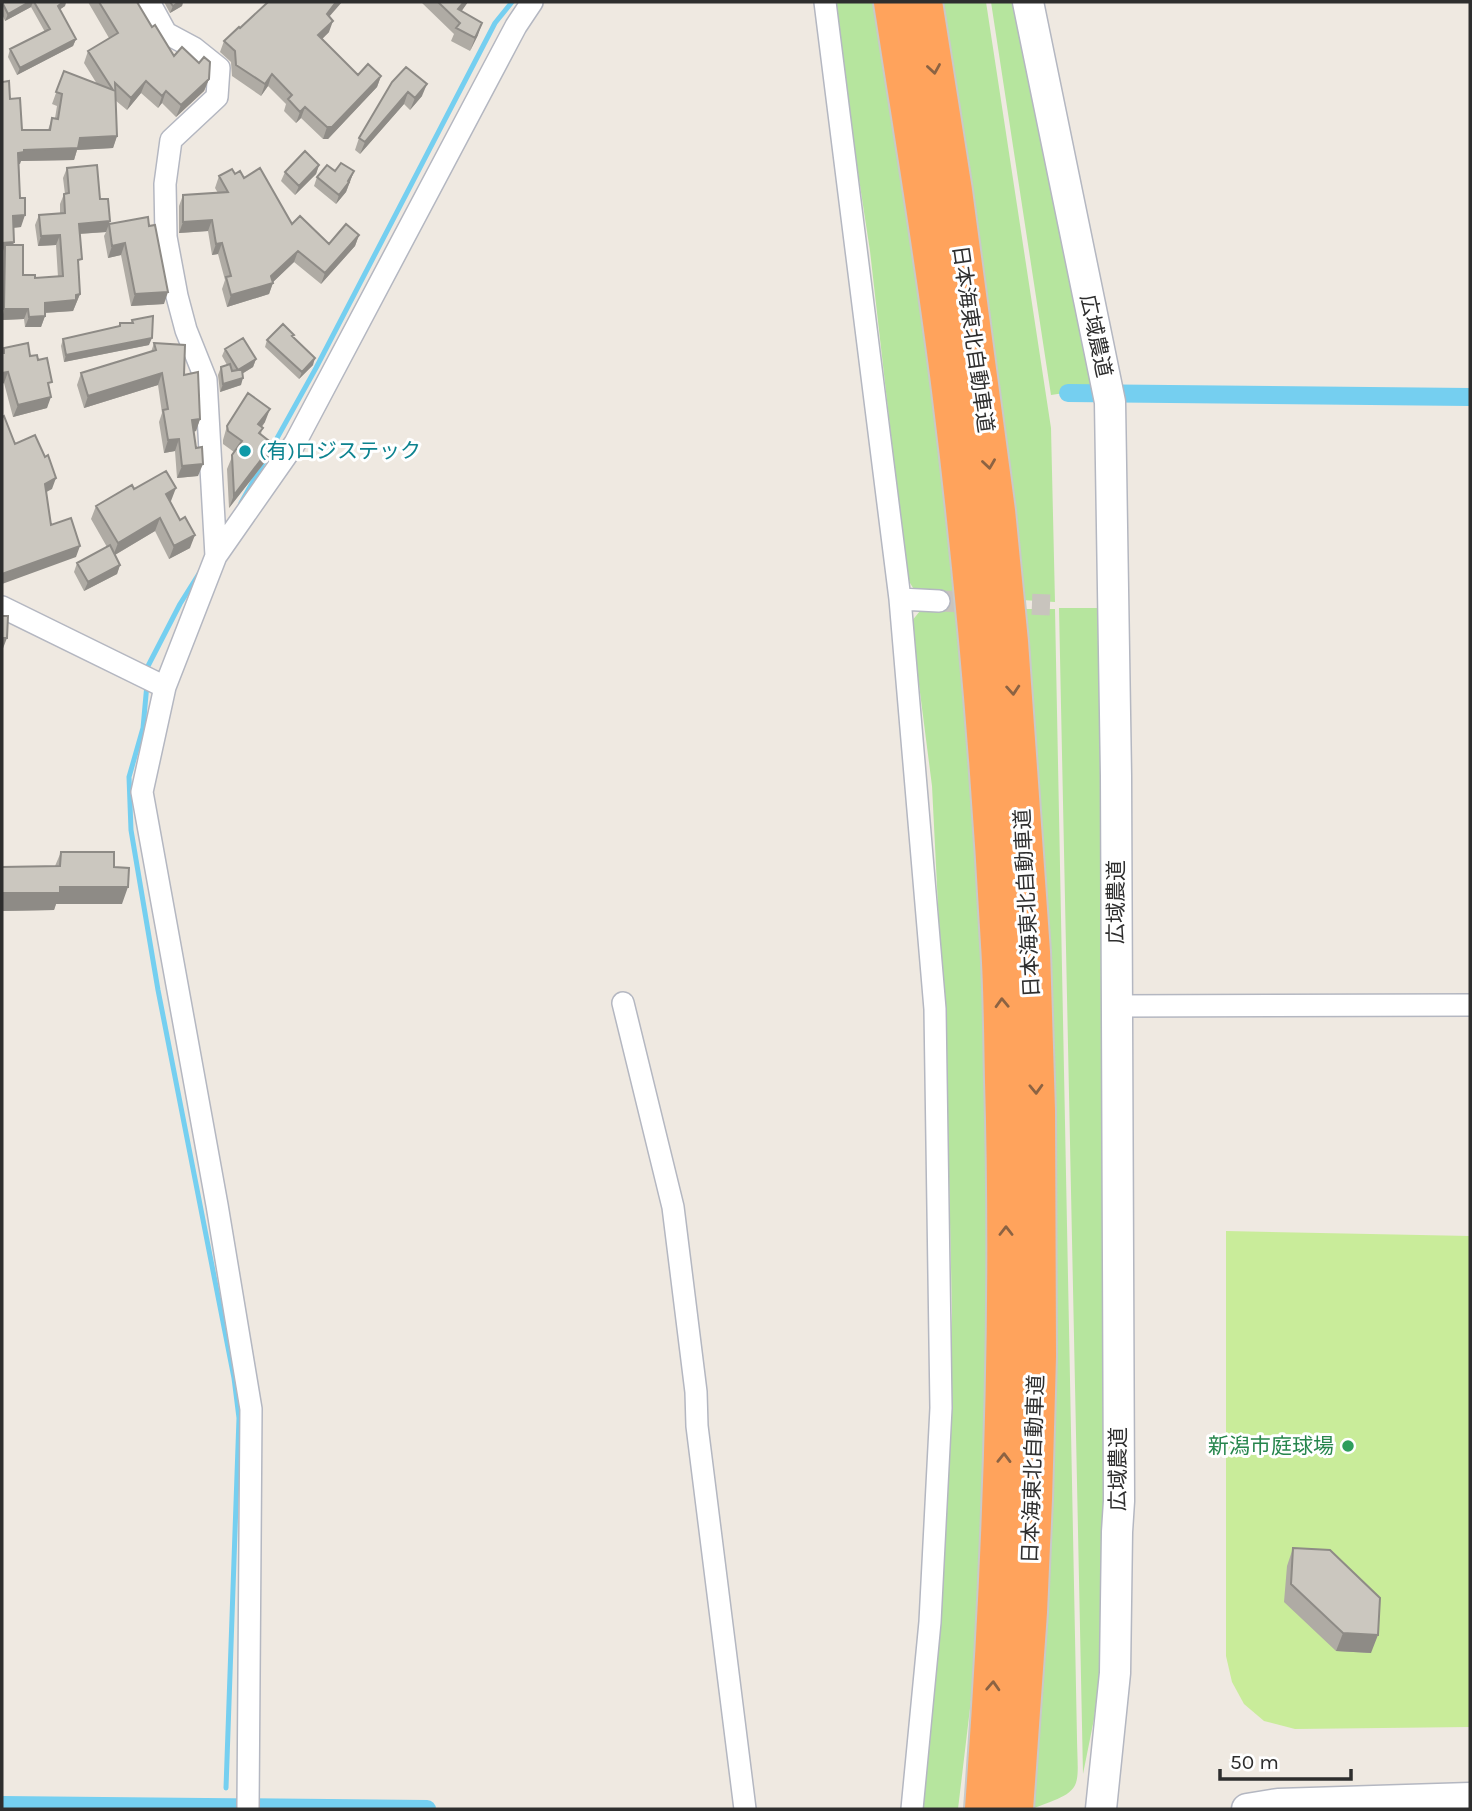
<svg xmlns="http://www.w3.org/2000/svg" width="1472" height="1811" font-family="Karla,'Noto Sans JP',sans-serif">
	<rect width="100%" height="100%" fill="#efe9e1"/>
	<path fill="#b6e59e" d="M832,2H874L902,162L926,343L957,602L955,603C933,603 915,599 907,576L870,251Z
		M941,2H986L1051,428L1055,602L1022,600Z
		M991,2H1020L1098,388L1051,395Z
		M1059,608H1101L1105,1628L1094,1719L1083,1774Z
		M958,609L991,1023L987,1566L958,1809H918L942,1597L952,1312L947,1085L932,786L911,622L920,611Z
		M1022,609H1055L1077,1739C1078,1790 1084,1790 1034,1808L1045,1625Z"/>
	<path fill="#c9ec9a" d="M1226,1231L1470,1236V1727L1295,1729L1264,1721L1244,1704L1232,1682L1226,1656Z"/>
	<g fill="none" stroke-linecap="round" stroke-linejoin="round">
		<path stroke="#75cff0" stroke-width="5" d="M241,503L316,368L495,23L512,2
			M148,671V666L180,604L200,572
			M147,684L143,728L129,777L131,830L158,990L234,1378L239,1418L226,1788"/>
		<path stroke="#75cff0" stroke-width="18" d="M1068,393L1470,397
			M2,1805L427,1809"/>
		<path stroke="#c8c4bd" stroke-width="21" stroke-dasharray="21 10" stroke-linecap="butt" d="M939,601L1050,605"/>
		<g stroke="#b4b7c1" stroke-width="24">
			<path id="street" d="M149,2L166,33L194,48L219,68L217,97L171,140L165,184L166,237L177,296L186,330L206,380L216,556
				M825,2L900,599L935,1009L941,1408L930,1622L912,1809
				M900,599L939,601
				M2,607L165,687
				M623,1003L673,1207L696,1392L697,1426L745,1809
				M1116,1006L1470,1005
				M248,1809L251,1409L217,1205L142,792L165,687L216,556L295,443L516,26L532,2"/>
		</g>
		<g stroke="#b4b7c1" stroke-width="33">
			<path id="secondary" d="M1028,2L1110,402L1116,776L1119,1501L1117,1532L1115,1673L1101,1809
				M1247,1809L1278,1804L1470,1798"/>
		</g>
		<g stroke="#c9c9c9" stroke-width="42">
			<path id="highway" d="M893,2C913,131 935,260 951,390C974,573 990,758 1000,944C1003,989 1003,1035 1004,1080C1011,1324 1002,1567 984,1809
				M923,2L953,191L996,511L1009,642L1031,952L1036,1111L1037,1356L1033,1499L1028,1612L1014,1809"/>
		</g>
		<use href="#street" stroke="#fff" stroke-width="21"/>
		<use href="#secondary" stroke="#fff" stroke-width="30"/>
		<use href="#highway" stroke="#ffa35c" stroke-width="38"/>
	</g>
	<path fill="#afaba4" d="M2,2H66L65,6L60,9L76,39L73,46L17,75L8,57L10,49L45,32L31,7L5,21L2,14Z
		M88,2H137L152,27L174,56L209,79L204,91L176,117L162,103L158,108L141,93L127,110L115,100L117,136L113,148L77,150L74,160L21,161L19,164L21,227L14,228L13,245L23,275L35,278L58,277L56,245L38,246L35,225L39,215L60,213V204L64,194H65L63,178L67,168L100,199L109,224L148,217L164,304L131,306L121,255L108,258L104,236L106,232L80,234L78,269L80,294L73,311L45,313V316L41,327H25L24,319L2,320V82L10,99L22,130H48L52,118H55L57,106L52,104L64,71L97,84L84,63L88,51L109,38Z
		M164,2H183L182,6L170,13Z
		M421,2H468L461,11L478,35L470,51L451,41L454,34Z
		M329,17V32L322,39L358,75L381,76L377,87L328,139H323L301,118L296,123L284,111L286,104L268,86L261,96L232,76L231,62L220,52L224,41L240,28Z
		M392,82L422,96L410,110L404,104L360,154L355,150L359,138Z
		M319,165L316,174L295,195L281,181L285,172Z
		M335,171H354L346,192L336,204L314,186L317,177Z
		M235,174L244,178L292,224L329,244L359,235L355,246L321,284L294,262L273,282L269,294L227,307L222,289L225,280L218,254L212,255L208,231L179,233V206L183,195L218,193L215,188L219,176Z
		M132,320L149,345L64,362L61,346L63,339L118,327L120,323H131Z
		M293,337L313,365L299,379L265,347L267,340Z
		M154,343L184,375L200,419L196,431L193,432L198,476L177,478L175,451L164,453L159,422L162,413L158,385L84,408L77,385L81,373L151,352Z
		M4,348L30,356L38,360L49,390L47,408L13,417L4,383L2,384V353Z
		M225,349L256,359L253,367L242,374L241,385L220,392L218,375L221,367L227,365L222,356Z
		M265,422L262,427L261,435L273,444L268,458L229,508L227,469L234,452L223,444V440L227,426Z
		M134,489L171,501L170,502L190,548L169,559L155,531L115,555L120,565L117,574L84,591L74,572L77,563L107,547L91,519L96,506Z
		M61,852L114,867L122,904H56L54,910L2,911V867L55,866Z
		M1293,1548L1371,1653L1336,1651L1284,1602L1287,1566Z"/>
	<path fill="#8e8b86" d="M29,2H33L31,7L5,21L8,14Z
		M63,2H66L65,6L55,13L58,6Z
		M179,2H183L182,6L170,13L173,6Z
		M336,2H342L322,25L327,14Z
		M464,2H468L456,19L458,9Z
		M333,21L329,32L314,47L318,35Z
		M482,23L478,35L470,51L475,38Z
		M76,39L73,46L17,75L20,68Z
		M272,74L268,86L261,96L265,84Z
		M381,76L377,87L328,139H323L327,127Z
		M209,79L204,91L176,117L181,105Z
		M146,81L141,93L127,110L131,98Z
		M427,84L422,96L410,110L415,98Z
		M166,91L162,103L158,108L162,96Z
		M408,92L404,104L360,154L365,142Z
		M305,107L301,118L296,123L300,112Z
		M117,136L113,148L77,150L74,160L21,161L20,164L14,165L18,153L24,150L80,138Z
		M319,165L316,174L295,195L299,186Z
		M354,171L346,192L336,204L339,195Z
		M25,215L21,227L9,228L13,216Z
		M212,220L208,231L179,233L183,222Z
		M110,221L106,232L76,234L79,224Z
		M60,235L56,245L38,246L41,236Z
		M359,235L355,246L321,284L325,273Z
		M14,242L10,254L5,245L2,254V243Z
		M125,243L121,255L108,258L112,246Z
		M222,243L218,254L212,255L216,244Z
		M298,251L294,262L271,284L273,283L269,294L227,307L231,295L271,276Z
		M168,292L164,304L131,306L135,294Z
		M80,294L73,311L41,313L45,303Z
		M4,309H28L24,319L2,320Z
		M45,316L41,327H25L29,317Z
		M152,338L149,345L64,362L66,355Z
		M315,358L313,365L299,379L302,372Z
		M256,359L253,367L235,378L238,370Z
		M8,372L4,383L2,384V373Z
		M162,373L158,385L84,408L88,396Z
		M243,378L241,385L220,392L223,384Z
		M51,397L47,408L13,417L18,405Z
		M270,409L265,422L253,437L258,424Z
		M200,419L196,431L187,433L192,420Z
		M179,439L175,451L164,453L168,440Z
		M273,444L268,458L229,508L234,495Z
		M203,464L198,476L177,478L182,466Z
		M56,478L52,489L41,495L45,484Z
		M176,488L171,501L162,507L166,494Z
		M160,518L155,531L113,556L118,543Z
		M195,535L190,548L169,559L174,546Z
		M80,546L76,557L2,584V574Z
		M120,565L117,574L84,591L88,582Z
		M2,638H7L2,651Z
		M60,887H128L122,904H56L54,910L2,911V894Z
		M1343,1633L1378,1635L1371,1653L1336,1651Z"/>
	<path fill="#cbc7bf" stroke="#8e8b86" stroke-width="2" d="M2,2H29L8,14Z
		M34,2H63L58,6L76,39L20,68L10,49L50,29Z
		M99,2H137L152,27L155,25L174,56L182,47L199,63L204,57L210,62L209,79L181,105L166,91L162,96L146,81L131,98L115,83L117,136L80,138L78,148L24,150V152L18,153L20,198H25V215L13,216L14,242L2,243V82L9,81L10,99L20,98L22,130H50L52,118L58,119L62,94L56,92L64,71L113,90L88,51L118,33Z
		M170,2H179L173,6Z
		M268,2H336L327,14L333,21L318,35L358,75L368,64L381,76L332,127H327L305,107L300,112L288,99L292,95L272,74L265,84L236,65L235,51L224,41L239,27L240,28Z
		M438,2H464L458,9L482,23L475,38L456,28L460,23Z
		M406,67L427,84L415,98L408,92L365,142L359,138L392,82Z
		M305,151L319,165L299,186L285,172Z
		M341,163L354,171L348,181L349,182L339,195L317,177L327,165L335,171Z
		M97,165L100,199H108L110,221L79,224L82,259L78,260L80,294L76,295V300L45,303V316L29,317L28,309H4L5,245H23V275H35V278L63,276L60,235L41,236L39,215L65,213L64,194L69,193L67,168Z
		M260,168L292,224L300,216L329,244L346,224L359,235L325,273L298,251L271,276L273,283L231,295L226,277L231,276L222,243L216,244L212,220L183,222V195L228,192L219,176L232,169L235,174L240,171L244,178Z
		M148,217L149,226L155,225L168,292L135,294L125,243L112,246L109,224Z
		M153,316L152,338L66,355L63,339L120,326V323H133L132,320Z
		M283,324L294,335L292,336L315,358L302,372L267,340Z
		M243,338L256,359L238,370H242L243,378L223,384L221,367L230,364L232,371L238,370L225,349Z
		M28,343L30,356L37,355L38,360L47,358L52,382L48,383L51,397L18,405L8,372L2,373V353H4V348Z
		M154,343L185,345L184,375L198,372L200,419L192,420L196,448L202,447L203,464L182,466L179,439L168,440L163,410L168,409L162,373L88,396L81,373L156,350Z
		M248,393L270,409L258,424L263,428L259,433L273,444L234,495L232,455L242,441L228,431L227,426Z
		M4,416L15,444L35,435L45,457L48,455L56,478L45,484L51,525L71,518L80,546L2,574V417Z
		M166,471L176,488L166,494L180,520L185,517L195,535L174,546L160,518L118,543L96,506L132,485L134,489Z
		M110,545L120,565L88,582L77,563Z
		M2,616H8L7,638H2Z
		M61,852H114V867L129,868L128,887H60V893H2V867L60,866Z
		M1293,1548L1330,1550L1380,1598L1378,1635L1343,1633L1291,1584Z"/>
	<defs><path id="oneway-chevron" d="M-2-3.5L2.5 0L-2 3.5" fill="none" stroke-width="1.6" stroke-linecap="round" stroke-linejoin="round" transform="scale(1.75)"/></defs>
	<g stroke="#8c6343">
		<use href="#oneway-chevron" transform="translate(934 69) rotate(81)"/>
		<use href="#oneway-chevron" transform="translate(989 464) rotate(82)"/>
		<use href="#oneway-chevron" transform="translate(1013 690) rotate(86)"/>
		<use href="#oneway-chevron" transform="translate(1002 1003) rotate(-92)"/>
		<use href="#oneway-chevron" transform="translate(1036 1089) rotate(88)"/>
		<use href="#oneway-chevron" transform="translate(1006 1231) rotate(-90)"/>
		<use href="#oneway-chevron" transform="translate(1004 1458) rotate(-89)"/>
		<use href="#oneway-chevron" transform="translate(993 1686) rotate(-87)"/>
	</g>
	<circle fill="#0f9aa8" stroke="#fff" stroke-width="2.5" cx="245" cy="451" r="7"/>
	<circle fill="#2e9e5b" stroke="#fff" stroke-width="2.5" cx="1348" cy="1446" r="7"/>
	<g text-anchor="middle" stroke-width="6" stroke-linejoin="round" paint-order="stroke">
		<g font-size="21" fill="#2e2e2e" stroke="#fff">
			<text transform="translate(1096 336) rotate(78)" y="7">広域農道</text>
			<text transform="translate(973 339) rotate(82)" y="7">日本海東北自動車道</text>
			<text transform="translate(1116 902) rotate(-90)" y="7">広域農道</text>
			<text transform="translate(1027 903) rotate(-93)" y="7">日本海東北自動車道</text>
			<text transform="translate(1033 1469) rotate(-88)" y="7">日本海東北自動車道</text>
			<text transform="translate(1118 1469) rotate(-90)" y="7">広域農道</text>
		</g>
		<g font-size="21" fill="#0d838f" stroke="#fff" text-anchor="start">
			<text x="259" y="458">(有)ロジステック</text>
		</g>
		<g font-size="21" fill="#27864d" stroke="#fff" text-anchor="end">
			<text x="1334" y="1453">新潟市庭球場</text>
		</g>
	</g>
	<rect width="1472" height="1811" fill="none" stroke="#2e2e2e" stroke-width="7"/>
	<path d="M1220 1769v10h131v-10" fill="none" stroke="#2e2e2e" stroke-width="3.5"/>
	<text x="1230" y="1769" font-size="21" fill="#2e2e2e" stroke="#ffffff" stroke-width="5" paint-order="stroke">50 m</text>
</svg>
